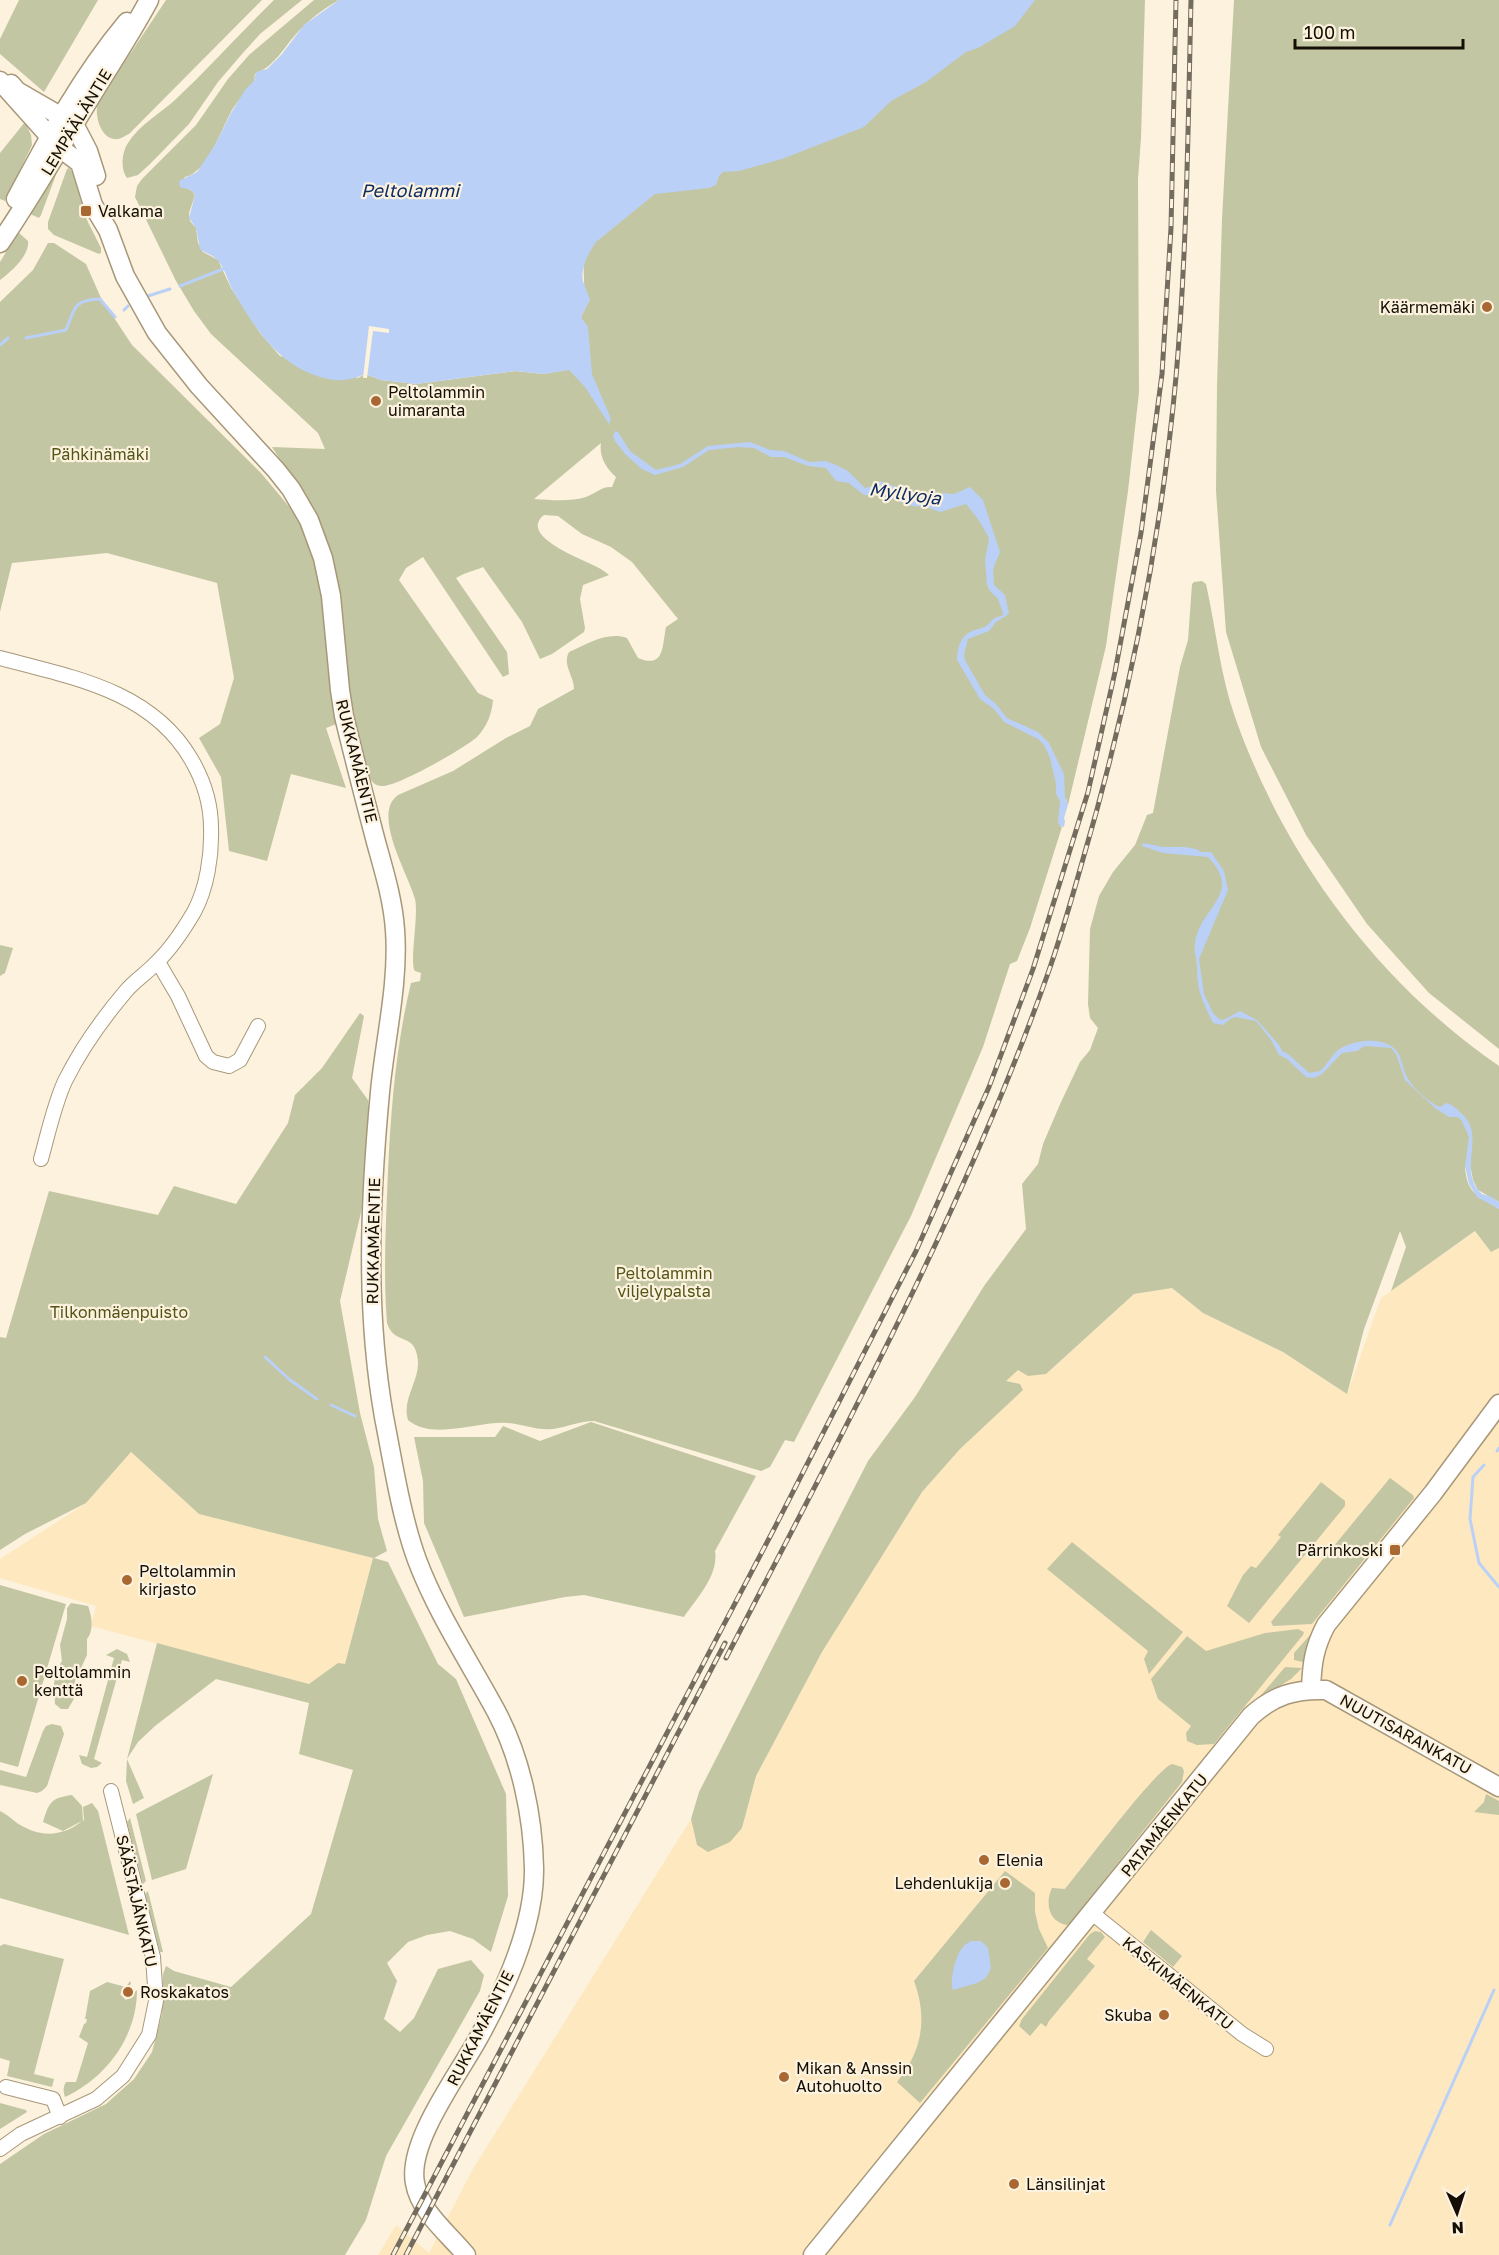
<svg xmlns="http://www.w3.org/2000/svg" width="1499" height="2255" font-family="'Golos Text',sans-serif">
	<rect width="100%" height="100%" fill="#fcf2de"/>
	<path fill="#fde8c0" d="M1476,1231L1491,1252L1499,1248V2255H378L396,2225L429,2253L473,2169L691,1819L697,1845L742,1829L756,1776L822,1652L922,1492L960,1449L1023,1390L1014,1382L1004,1381L1009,1364L1046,1374L1134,1294L1172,1288L1203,1313L1283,1352L1347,1394L1381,1298Z
		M131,1452L199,1514L373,1558L345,1665L338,1663L309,1684L91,1626L96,1606L0,1578V1559L86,1503Z"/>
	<path fill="#c3c6a3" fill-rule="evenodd" d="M19,0H98L44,92L0,54V39Z
		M166,0H262L129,134C124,136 120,140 115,139C100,138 94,114 98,102Z
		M274,0H302L260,34L242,54L218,82L189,124L150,164L138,175L127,178C120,169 122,152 128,143C139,125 161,113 176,99C210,67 241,32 274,0Z
		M314,0H339C323,9 310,19 298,32C283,48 276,65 255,74L254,81C247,91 239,99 232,110C222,128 207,173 185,177L180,186L191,190L195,195L189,213L190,221L196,228L198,243L203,252L218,260L231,288L260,333L280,356L358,378L365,374L381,380L416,384L516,371L543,374L566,370L583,356L581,317L585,309L583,251L609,219L660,189L1018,0H1145L1141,138L1138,179L1139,392L1128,491L1106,646L1068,805L1066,799L1060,826L1062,827L1030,928L1017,961L1010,964L983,1047L911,1216L794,1442L785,1440L770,1467L761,1471L594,1421C580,1421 567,1427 553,1429C537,1431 523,1424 507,1423C478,1421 432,1441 408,1420C401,1397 423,1378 417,1355C413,1333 394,1345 387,1323C383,1272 386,1222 388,1171C391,1108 396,1045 411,983L420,981L421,973L415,971C409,964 419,915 415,899C409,875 371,814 398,795L453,771L506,738L530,726L538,709L574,689C574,676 562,665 569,652C588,644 607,631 627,638L638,658C665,669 662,646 666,627L678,619L632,562L611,547L582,534L558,516L544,515C517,536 584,560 597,567C602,569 605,572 609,575L583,585L580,599L585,628L584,632L552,654L540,659L522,622L483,567C474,571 466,572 456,578L507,652L509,674L503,677L423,557L406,568L399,580L478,693L493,700C492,713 487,727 477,737C465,748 397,787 382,786C375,786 372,782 368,776L348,698L334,568L325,535L315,514L272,447L325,449L318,433L211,334L194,311L176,281L135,197L137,186L142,179L196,125L228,79L249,55ZM601,443C599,457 606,468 616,477L612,487C602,486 596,493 586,497C571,502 550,500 534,499Z
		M1234,0H1499V1049L1429,993L1367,924L1306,835L1261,747L1226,632L1216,491L1217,387L1222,219Z
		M25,122L31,135L32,145L5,201L0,199V153Z
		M58,166L57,172L41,215L39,218L28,213Z
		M69,168L73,173L82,204L79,206L82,217L85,216L101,248V253L99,254L54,235L48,229V222L67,169Z
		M18,232L28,241C30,255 11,272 0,280V262Z
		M48,243H54L86,264L101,298L132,345L261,473L297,516L315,550L320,575L339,723L326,728L346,788L291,774L267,861L229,851L221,777L199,738L220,724L234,678L217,583L107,553L12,563L0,612V302L33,270Z
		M1194,582L1202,581L1206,584C1216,629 1220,674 1235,717C1284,856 1378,983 1499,1066V1202L1478,1190L1473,1180L1470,1164L1465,1168C1468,1197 1479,1194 1499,1209V1248L1491,1252L1475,1231L1391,1291L1406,1247L1400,1231L1364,1329L1347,1394L1283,1352L1203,1313L1172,1288L1134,1294L1046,1374L1028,1376L1018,1370L1006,1381L1020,1384L1023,1390L960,1449L922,1492L822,1652L756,1776L742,1828L730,1842L708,1852L697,1845L691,1819L699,1792L868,1461L915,1397L984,1286L1026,1229L1022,1184L1038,1164L1043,1144L1061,1102L1080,1062L1090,1050L1098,1028L1090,1018L1088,1004L1090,929L1099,896L1113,872L1135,845L1147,815L1153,813L1180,667L1188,640L1192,584Z
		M0,945L13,948L5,973L0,976Z
		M360,1013L364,1016L352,1078L368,1100L371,1128L362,1208L340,1301L360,1413L374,1467L378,1519L387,1551L374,1558L388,1562L438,1664L456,1679L506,1794L508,1896L491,1952L473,1939L450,1931L427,1935L408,1942L387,1963L397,1981L384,2019L400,2032L414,2018L438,1969L471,1960L484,1975L480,1991L386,2156L366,2220L345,2255H0V2164L44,2134L106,2104L134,2079L152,2052L162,2014L163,1974L166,1966L174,1971L231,1987L311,1914L353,1770L299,1754L309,1703L216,1679L155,1726L138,1742L127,1759L144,1798L133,1804L126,1781L127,1759L157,1643L309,1684L338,1663L345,1664L373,1558L199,1514L131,1452L86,1503L25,1534L0,1550V1337L6,1338L49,1191L158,1215L174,1186L236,1204L288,1123L295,1095L322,1068Z
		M591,1422L756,1476L715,1551C719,1575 697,1598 684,1617L584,1595L565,1597L464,1617L424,1523L423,1481L414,1437H495L503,1426L540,1441Z
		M1390,1478L1413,1495L1414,1498L1312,1624L1273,1626L1271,1622Z
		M1321,1482L1345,1501V1506L1249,1623L1227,1606L1243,1575L1251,1566L1256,1568L1281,1537L1278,1535Z
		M1072,1542L1183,1632L1149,1674L1144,1659L1148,1651L1047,1569Z
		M0,1585L66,1604L18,1767L0,1762Z
		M71,1603L88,1606C92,1616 94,1630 87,1639V1655L75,1681V1697L68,1709H61L55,1704L54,1684L56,1671L62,1661L60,1645L67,1619V1608Z
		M1298,1629L1304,1632L1303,1635L1214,1744L1197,1745L1187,1741L1186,1733L1191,1726L1158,1699L1151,1679L1187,1636L1206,1651L1265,1633Z
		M1311,1634L1303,1662L1294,1660V1653Z
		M117,1649L127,1654L130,1662L122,1660L94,1759L102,1763L97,1767L91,1768L82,1764L79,1755L87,1757L114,1658L106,1655Z
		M1285,1667L1302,1668L1291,1679L1257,1700Z
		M52,1724L61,1726L64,1734L47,1786L42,1791L37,1793L0,1785V1770L26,1777L43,1731L46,1726Z
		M1172,1764L1182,1767L1184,1771L1182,1782L1070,1923L1067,1925C1048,1922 1045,1902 1052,1888L1065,1889C1082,1869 1155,1770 1172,1764Z
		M213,1774L186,1869L152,1880L136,1814Z
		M1486,1794L1499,1801V1815L1474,1812L1484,1802Z
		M72,1795L82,1806L83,1821L84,1820L83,1807L92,1803L98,1811L129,1935L0,1898V1811C9,1815 15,1823 24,1827C44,1838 65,1835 82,1821L63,1831L43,1822C49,1802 51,1798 72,1795Z
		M130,1818L146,1881L143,1884L127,1822Z
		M1005,1871L1035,1893V1912L1039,1929L1048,1948L920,2103L897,2082C922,2051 928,2019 914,1981Z
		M148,1891L163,1952H160L145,1894Z
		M1151,1930L1182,1956L1173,1967L1143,1942Z
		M1095,1931L1101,1932L1105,1937L1087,1959L1095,1966L1049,2021L1046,2027L1041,2023L1030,2036L1019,2026L1022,2019L1090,1934Z
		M4,1944L64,1959L34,2074L54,2079L52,2087L7,2076L10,2061L0,2058V1946Z
		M130,1981L131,1984L120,1994L126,2000L137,1990C137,2037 106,2078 65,2097C63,2091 63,2087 66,2082H76L88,2043L79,2037L84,2024L86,2023L87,2019H85L90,1991L107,1982L126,1987Z
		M0,2103L26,2110L27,2112L0,2129Z"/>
	<path fill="#bad0f6" d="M339,0H1035L1015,26L978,48L966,52L926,82L891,101L864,127L782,159L739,171L723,172L719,176L716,185L709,188L655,194L596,242C589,252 580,269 583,281C585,287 588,294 590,300L581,317L588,327L592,374L611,419L609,424L585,387L569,370L543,374L516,371L416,384L381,380L365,374C350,381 336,382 320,377C277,364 255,328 233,291C228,282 226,271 219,262C214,255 206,254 200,249L196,228L189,218L195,195L191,190L180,187L179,181L197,172L215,145L231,113L245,90L254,81L256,72L267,69L282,54L304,25Z
		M615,431L618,432L630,451L656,470L680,464L708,446L750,442L770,450L784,451L809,462L826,461L836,465L848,471L865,488L873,486L880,481L927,498L942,493L954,494L970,487L983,500L1000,552L993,569L994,585L1005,595L1009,614L996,622L989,631L968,639L964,654L965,660L985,695L996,704L1007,718L1038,732L1049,743L1064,774L1065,797L1068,805L1064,818L1065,821L1064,827L1060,826L1058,822L1060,801L1056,794V784L1050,758L1044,745L1038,739L1004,722L994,709L980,699L957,660C957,649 960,636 972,631C976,629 982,629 986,626C993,621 992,617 1002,616L1003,613L998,599L990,591L987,585L985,560L989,538L980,522L966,504L940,512L927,507L912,506L884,496L864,495L849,483L836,481L826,468L808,466L784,457H771L754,448L739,447L709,450L683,467L655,475L642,469L626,455L615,441L613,436Z
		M1143,843L1163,847H1185L1196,849L1201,852H1211L1224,871L1228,890L1199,959L1204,994L1213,1013L1219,1019L1223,1020L1240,1011L1257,1020L1279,1045L1282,1051L1288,1054L1309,1073L1320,1071C1326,1066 1332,1055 1338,1050C1352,1040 1381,1036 1395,1049C1402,1056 1402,1067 1406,1075C1411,1086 1429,1103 1440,1107L1446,1103C1453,1105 1457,1109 1462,1114C1487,1137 1456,1170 1482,1194L1490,1196L1499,1202V1209L1477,1197L1469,1184L1465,1166L1469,1137L1462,1121L1458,1117H1449L1435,1108L1405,1080L1396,1054L1391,1048L1365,1046L1357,1051L1342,1053L1322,1074L1314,1078L1306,1077L1287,1059L1279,1055L1271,1040L1256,1021L1236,1017L1230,1019L1223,1025L1213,1023C1202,999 1197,992 1197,966C1196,958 1194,950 1195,943C1200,906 1244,895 1208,857L1163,853L1142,846Z
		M971,1941H981L988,1948L991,1968L986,1978L977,1983L953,1990C949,1982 956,1954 963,1947C965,1944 968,1943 971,1941Z"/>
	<path fill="#fcf2de" d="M369,326L389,329V333L373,331L367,378H363Z"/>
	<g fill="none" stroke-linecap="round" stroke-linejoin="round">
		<path stroke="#bad0f6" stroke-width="3" d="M180,286L223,269
			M148,296L170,289
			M124,310L128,306
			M26,338L66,330C75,309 72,300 100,299L115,317
			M0,345L8,338
			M265,1357L290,1380L317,1399
			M331,1405L355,1416
			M1497,1451L1499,1448
			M1484,1465L1473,1477L1470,1519L1479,1563L1499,1587
			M1390,2225L1494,1990"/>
		<g stroke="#a89879" stroke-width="16">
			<path id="street" d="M0,658C71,677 151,690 191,759C204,781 211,802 211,828C212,855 207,888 194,912C184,929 171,949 156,963C147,973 135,980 126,991C103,1018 81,1049 65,1081C54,1105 48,1134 41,1159
				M158,962L178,996L206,1056L213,1062L229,1066L240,1060L258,1026
				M1092,1913L1242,2034L1266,2049
				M6,2087L53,2099L60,2117
				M0,2149L21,2134L96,2099L123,2076L149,2035L156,2001L153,1957L111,1791"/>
		</g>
		<g stroke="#a89879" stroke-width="21">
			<path id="secondary" d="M0,81L60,148L80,163L93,205L108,230L125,276L157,333L199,386L276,470L291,489L309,520L323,558L331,596L340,690L344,716C354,758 365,800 376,842C384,871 393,900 395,930C399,983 385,1039 380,1092C370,1200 365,1309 384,1417C393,1463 401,1516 417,1560C437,1613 469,1661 496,1711C521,1758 533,1816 534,1868C535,1925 506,1988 479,2037C459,2074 407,2142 415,2183C420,2212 448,2233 466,2255
				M11,84L17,91L74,124L88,151L96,176
				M16,199C49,137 81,77 127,22
				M0,243C32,196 60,147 90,98C110,65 131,34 149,0
				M1311,1689C1312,1663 1314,1648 1326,1625L1433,1493L1499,1404
				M813,2255L1251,1716C1274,1695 1295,1689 1326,1690L1499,1787"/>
		</g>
		<use href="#street" stroke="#fff" stroke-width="14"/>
		<use href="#secondary" stroke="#fff" stroke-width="18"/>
		<g stroke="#746c5e" stroke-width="5">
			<path id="rail" d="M726,1658C841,1435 963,1213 1047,976C1061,937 1072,898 1083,859C1129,702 1161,540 1176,377C1187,252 1188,126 1191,0
				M393,2255L774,1529L916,1251L989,1087L1033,969L1088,792L1115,672L1141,533L1162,374L1171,228L1176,0
				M406,2255L725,1643"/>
		</g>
		<use href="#rail" stroke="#fcf2de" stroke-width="3" stroke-dasharray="9" stroke-linecap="butt"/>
	</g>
	<g fill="#a96832" stroke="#fcf2de" stroke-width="2">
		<rect x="80" y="205" width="12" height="12" rx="3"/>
		<circle cx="1487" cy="307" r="6"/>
		<circle cx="376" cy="401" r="6"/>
		<rect x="1389" y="1544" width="12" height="12" rx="3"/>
		<circle cx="127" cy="1580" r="6"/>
		<circle cx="22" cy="1681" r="6"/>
		<circle cx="984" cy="1860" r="6"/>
		<circle cx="1005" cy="1883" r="6"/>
		<circle cx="128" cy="1992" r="6"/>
		<circle cx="1164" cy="2015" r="6"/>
		<circle cx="784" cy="2077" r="6"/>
		<circle cx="1014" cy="2184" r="6"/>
	</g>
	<g text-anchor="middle" stroke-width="4.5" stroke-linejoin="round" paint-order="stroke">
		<g font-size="16" fill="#140e04" stroke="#fcf2de">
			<text transform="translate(76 122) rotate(-59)" y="6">LEMPÄÄLÄNTIE</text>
			<text transform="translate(357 761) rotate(76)" y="6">RUKKAMÄENTIE</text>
			<text transform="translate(373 1241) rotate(-89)" y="6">RUKKAMÄENTIE</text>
			<text transform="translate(1406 1734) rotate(29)" y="6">NUUTISARANKATU</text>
			<text transform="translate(1164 1825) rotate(-51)" y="6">PATAMÄENKATU</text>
			<text transform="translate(137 1901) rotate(77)" y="6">SÄÄSTÄJÄNKATU</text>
			<text transform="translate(1178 1983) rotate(39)" y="6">KASKIMÄENKATU</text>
			<text transform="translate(480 2028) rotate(-63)" y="6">RUKKAMÄENTIE</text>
		</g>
		<g font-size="16" fill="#140e04" stroke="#fcf2de" text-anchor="start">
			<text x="98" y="217">Valkama</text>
			<text x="1475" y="313" text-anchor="end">Käärmemäki</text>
			<text x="388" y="398">Peltolammin<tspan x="388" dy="18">uimaranta</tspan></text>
			<text x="1383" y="1556" text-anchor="end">Pärrinkoski</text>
			<text x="139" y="1577">Peltolammin<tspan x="139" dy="18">kirjasto</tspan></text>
			<text x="34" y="1678">Peltolammin<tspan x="34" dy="18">kenttä</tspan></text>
			<text x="996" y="1866">Elenia</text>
			<text x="993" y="1889" text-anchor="end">Lehdenlukija</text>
			<text x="140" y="1998">Roskakatos</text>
			<text x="1152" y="2021" text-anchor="end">Skuba</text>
			<text x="796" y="2074">Mikan &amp; Anssin<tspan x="796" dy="18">Autohuolto</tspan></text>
			<text x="1026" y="2190">Länsilinjat</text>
		</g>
		<g font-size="16" fill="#535517" stroke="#fcf2de">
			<text x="100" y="460">Pähkinämäki</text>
			<text x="664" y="1279">Peltolammin<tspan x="664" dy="18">viljelypalsta</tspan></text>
			<text x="119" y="1318">Tilkonmäenpuisto</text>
		</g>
		<g font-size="18" font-style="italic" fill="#0e2c63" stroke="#fcf2de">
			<text x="410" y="197">Peltolammi</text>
			<text transform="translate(905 494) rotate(8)" y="6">Myllyoja</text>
		</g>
	</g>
	<g transform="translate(1457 2213) rotate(177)" stroke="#fcf2de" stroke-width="4.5" paint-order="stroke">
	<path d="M0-4.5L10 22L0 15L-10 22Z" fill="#140e04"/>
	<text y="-9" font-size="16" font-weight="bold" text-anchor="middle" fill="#140e04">N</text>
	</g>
	<path d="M1295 39v9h168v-9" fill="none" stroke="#140e04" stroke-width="3"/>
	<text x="1304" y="39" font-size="18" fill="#140e04" stroke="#fcf2de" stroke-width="4.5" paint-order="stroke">100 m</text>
</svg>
